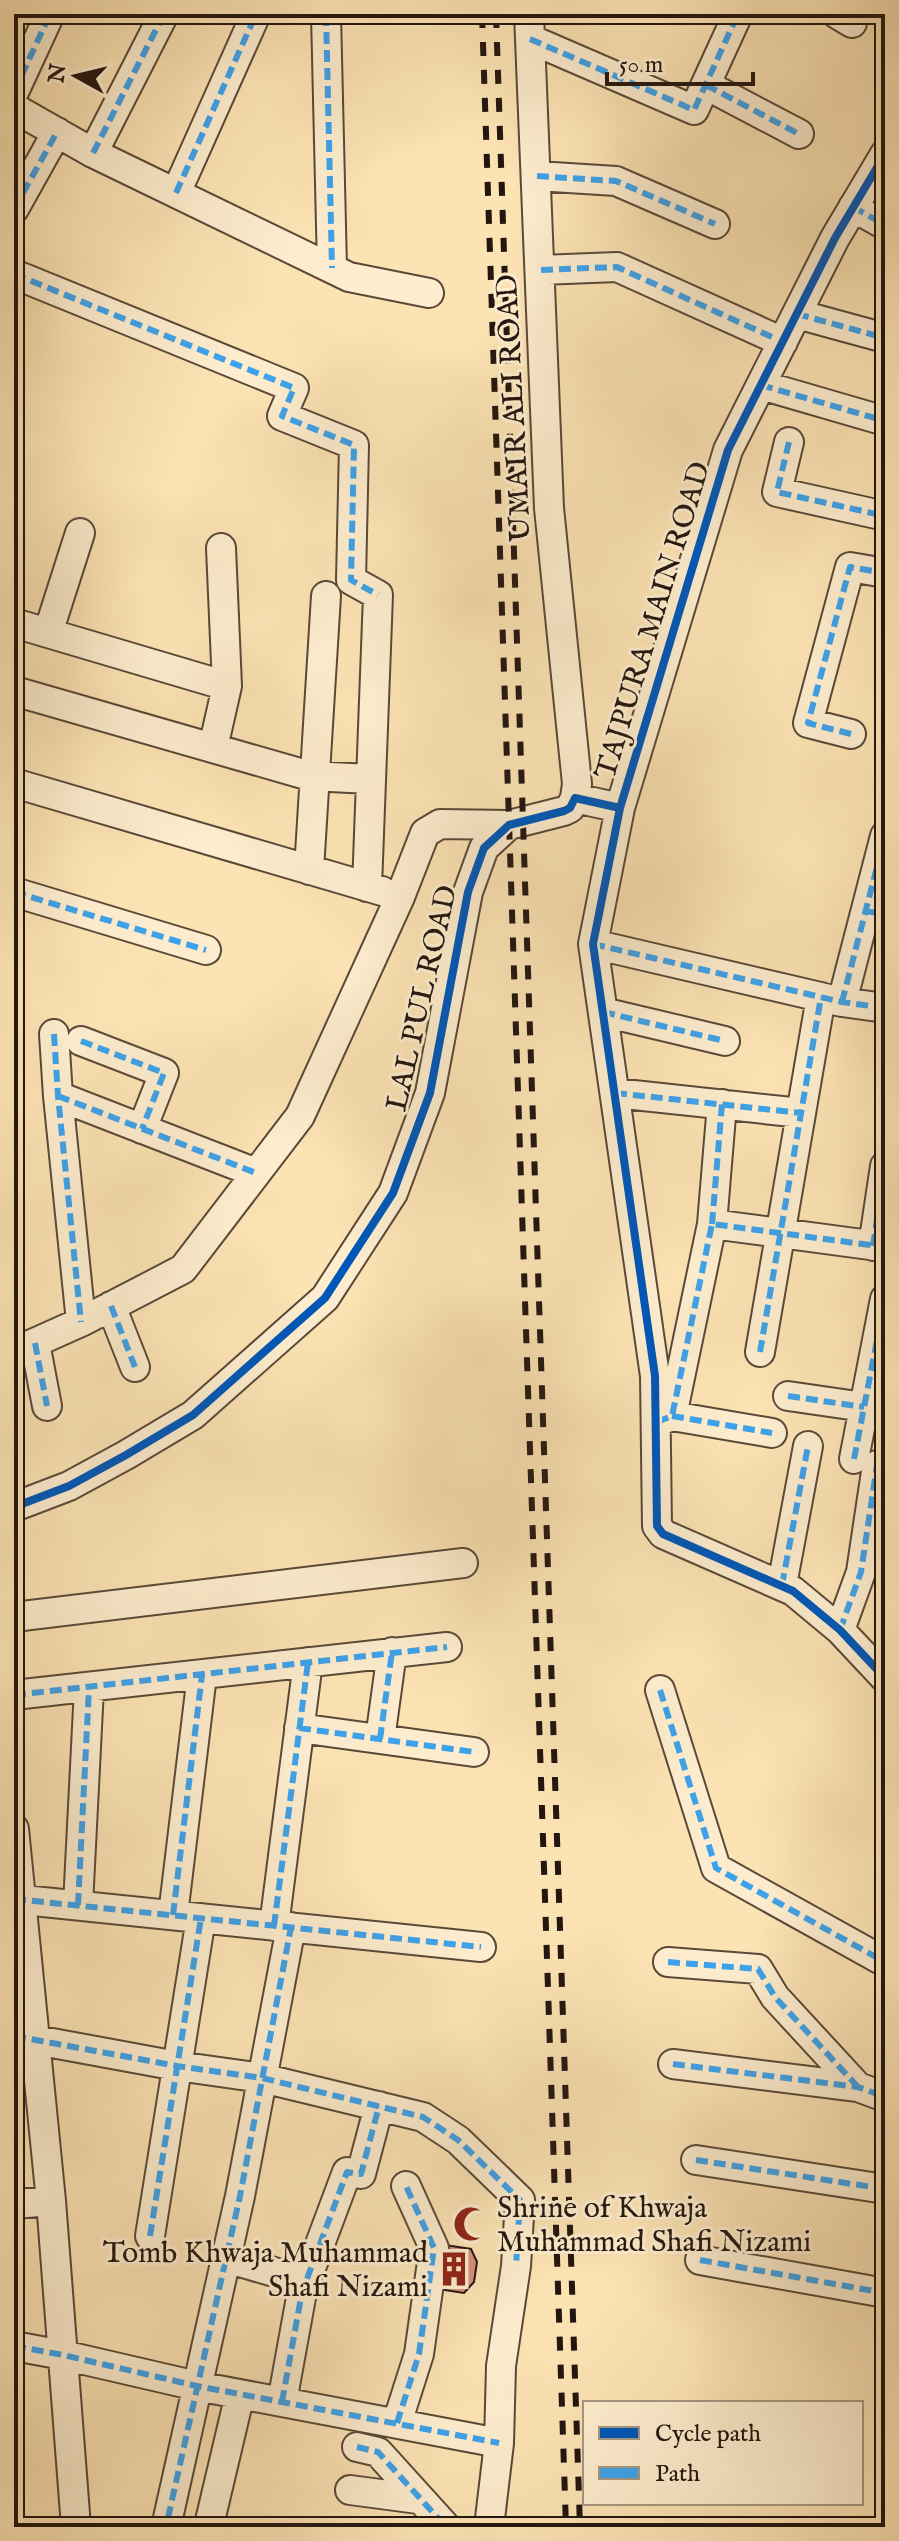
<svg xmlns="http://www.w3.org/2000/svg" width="899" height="2541" font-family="'IM FELL English',serif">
	<rect width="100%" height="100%" fill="#fce3b4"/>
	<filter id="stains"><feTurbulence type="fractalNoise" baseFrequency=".0025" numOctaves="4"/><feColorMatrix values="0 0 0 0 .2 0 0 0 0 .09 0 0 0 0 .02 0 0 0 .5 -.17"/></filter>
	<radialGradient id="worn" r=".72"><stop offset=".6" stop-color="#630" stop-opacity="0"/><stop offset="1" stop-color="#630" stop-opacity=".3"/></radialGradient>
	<path fill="#da907f" stroke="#23160f" stroke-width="2" d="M445,2245L471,2249L477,2262L474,2282L464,2293L438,2289Z"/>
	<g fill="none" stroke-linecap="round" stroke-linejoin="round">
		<g stroke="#594938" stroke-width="32">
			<path id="minor" d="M326,14L332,268
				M529,14L549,508L577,784L575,798
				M837,14L852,23
				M530,39L694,110L738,14
				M706,85L799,134
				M14,92L50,14
				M14,108L93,153L349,277L429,293
				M93,153L164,14
				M885,154L835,238L728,450L620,808L593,944L655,1376L657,1526L663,1534L793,1591L840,1630L885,1678
				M537,176L616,181L715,224
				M176,193L256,14
				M853,207L885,225
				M14,209L57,132
				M541,270L617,267L783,342
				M14,274L294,388L282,416L354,445L351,580L378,595L367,887
				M797,314L885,338
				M761,385L885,421
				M789,442L777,492L885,516
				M14,623L227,686
				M48,633L80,533
				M14,691L310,776L370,779
				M851,734L808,723L850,567L885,573
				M213,748L227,686L221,548
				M14,783L382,891
				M309,870L326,596
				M14,892L206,950
				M593,944L842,1002L885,1008
				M842,1002L885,836
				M603,1012L725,1041
				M54,1034L58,1096L81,1322
				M81,1041L164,1073L142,1129
				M615,1093L801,1113
				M58,1096L256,1173
				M712,1224L722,1104
				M873,1246L885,1166
				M111,1306L135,1367
				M35,1343L47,1406
				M14,1352L81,1322L183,1269L300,1116L400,897L425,833L440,824L509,825
				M760,1352L821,997
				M788,1396L864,1407
				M672,1416L772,1433
				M657,1422L672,1416L712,1224L885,1247
				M854,1459L885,1299
				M14,1507L69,1486L126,1455L193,1415L325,1298L393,1193L430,1093L468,892L484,848L509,825L564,811L570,808L575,798L620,808
				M782,1585L808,1446
				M14,1617L463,1563
				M840,1630L861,1572L877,1465
				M660,1690L716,1868L885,1962
				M14,1695L447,1647
				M299,1728L474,1752
				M380,1739L392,1652
				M14,1829L51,2201L76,2527
				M14,1899L481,1947
				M78,1905L89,1688
				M173,1915L202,1675
				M274,1926L308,1662
				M668,1962L758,1969L775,1997L858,2087
				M14,2036L177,2066L262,2078L423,2117L458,2140L520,2200L516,2266L501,2366L499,2443L489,2527
				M673,2064L858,2087L885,2097
				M696,2160L885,2189
				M14,2204L51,2201
				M150,2236L201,1918
				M226,2258L305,2281
				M700,2260L885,2293
				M14,2346L63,2355L197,2386L499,2443
				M282,2402L302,2292L347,2172L361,2174L379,2106
				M397,2423L419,2354L434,2248L406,2186
				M357,2447L378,2452L446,2527
				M350,2490L418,2499
				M168,2518L240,2196L291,1927
				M209,2525L240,2394"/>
		</g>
		<use href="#minor" stroke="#fdedce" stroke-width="28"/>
		<path stroke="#23160f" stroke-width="6" stroke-dasharray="14 14" stroke-linecap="butt" d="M482,14L566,2527
			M496,14L580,2527"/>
		<path stroke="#3ea2ea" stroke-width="6" stroke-dasharray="12 6" stroke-linecap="butt" d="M326,14L332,268
			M837,14L852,23
			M530,39L694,110L738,14
			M706,85L799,134
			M14,92L50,14
			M93,153L164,14
			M537,176L616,181L715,224
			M176,193L256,14
			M853,207L885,225
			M14,209L57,132
			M541,270L617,267L783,342
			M14,274L294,388L282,416L354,445L351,580L378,595
			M797,314L885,338
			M761,385L885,421
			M789,442L777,492L885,516
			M851,734L808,723L850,567L885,573
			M14,892L206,950
			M865,911L885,914
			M593,944L842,1002L885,1008
			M842,1002L885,836
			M603,1012L725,1041
			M54,1034L58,1096L81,1322
			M81,1041L164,1073L142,1129
			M615,1093L801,1113
			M58,1096L256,1173
			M712,1224L722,1104
			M873,1246L885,1166
			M111,1306L135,1367
			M35,1343L47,1406
			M760,1352L821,997
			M788,1396L864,1407
			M672,1416L772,1433
			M657,1422L672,1416L712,1224L885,1247
			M854,1459L885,1299
			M782,1585L808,1446
			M840,1630L861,1572L877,1465
			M660,1690L716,1868L885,1962
			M14,1695L447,1647
			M299,1728L474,1752
			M380,1739L392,1652
			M14,1899L481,1947
			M78,1905L89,1688
			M173,1915L202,1675
			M274,1926L308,1662
			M668,1962L758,1969L775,1997L858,2087
			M14,2036L177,2066L262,2078L423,2117L458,2140L520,2200L516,2266
			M673,2064L858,2087L885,2097
			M696,2160L885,2189
			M150,2236L201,1918
			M700,2260L885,2293
			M14,2346L63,2355L197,2386L499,2443
			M282,2402L302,2292L347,2172L361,2174L379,2106
			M397,2423L419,2354L434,2248L406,2186
			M357,2447L378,2452L446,2527
			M168,2518L240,2196L291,1927"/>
		<g stroke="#fdedce" stroke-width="13">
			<path id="cycleway" d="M885,154L835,238L728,450L620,808L593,944L655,1376L657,1526L663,1534L793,1591L840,1630L885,1678
				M14,1507L69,1486L126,1455L193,1415L325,1298L393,1193L430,1093L468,892L484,848L509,825L564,811L570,808L575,798L620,808"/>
		</g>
		<use href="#cycleway" stroke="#0057b8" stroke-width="8"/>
	</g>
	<defs>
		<g id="mosque-bare" transform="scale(2.76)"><path d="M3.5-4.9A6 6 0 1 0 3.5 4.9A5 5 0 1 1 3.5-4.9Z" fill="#8f2418" stroke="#fdedce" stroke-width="2.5" paint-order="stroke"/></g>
		<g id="building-bare" transform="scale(2.76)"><path d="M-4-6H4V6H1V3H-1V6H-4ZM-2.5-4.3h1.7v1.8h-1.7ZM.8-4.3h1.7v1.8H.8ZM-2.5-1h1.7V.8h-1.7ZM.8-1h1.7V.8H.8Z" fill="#8f2418" stroke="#fdedce" stroke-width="2.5" paint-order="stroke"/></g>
	</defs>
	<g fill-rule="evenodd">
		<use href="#mosque-bare" x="471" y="2224"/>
		<use href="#building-bare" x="454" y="2269"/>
	</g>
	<g text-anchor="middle" stroke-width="6" stroke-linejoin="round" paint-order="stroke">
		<g font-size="30" fill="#23160f" stroke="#fdedce">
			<text transform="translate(513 408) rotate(-93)" y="10">UMAIR ALI ROAD</text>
			<text transform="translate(652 620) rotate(-73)" y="10">TAJPURA MAIN ROAD</text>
			<text transform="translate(421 998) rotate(-77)" y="10">LAL PUL ROAD</text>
		</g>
		<g font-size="30" fill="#23160f" stroke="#fdedce" text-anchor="start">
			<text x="497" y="2217">Shrine of Khwaja<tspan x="497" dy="34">Muhammad Shafi Nizami</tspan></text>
			<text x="428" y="2262" text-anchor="end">Tomb Khwaja Muhammad<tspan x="428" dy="34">Shafi Nizami</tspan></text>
		</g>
	</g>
	<rect width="899" height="2541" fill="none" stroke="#fce3b4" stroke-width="48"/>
	<rect x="16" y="16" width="867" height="2509" fill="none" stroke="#23160f" stroke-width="4"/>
	<rect x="24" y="24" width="851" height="2493" fill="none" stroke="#23160f" stroke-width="2"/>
	<rect x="583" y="2401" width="280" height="104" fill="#fdedce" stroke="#a69782" stroke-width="2"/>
	<rect x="599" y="2427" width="40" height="12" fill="#0057b8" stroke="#a69782" stroke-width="2"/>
	<text x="655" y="2441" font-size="24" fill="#23160f">Cycle path</text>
	<rect x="599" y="2467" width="40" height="12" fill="#3ea2ea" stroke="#a69782" stroke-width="2"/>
	<text x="655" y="2481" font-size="24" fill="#23160f">Path</text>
	<g transform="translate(76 76) rotate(278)" stroke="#fdedce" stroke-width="6" paint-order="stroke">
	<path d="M0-6L14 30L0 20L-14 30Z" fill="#23160f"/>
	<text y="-12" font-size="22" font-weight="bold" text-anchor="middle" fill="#23160f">N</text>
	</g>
	<path d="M607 72v12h146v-12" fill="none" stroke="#23160f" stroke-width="4"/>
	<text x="619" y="72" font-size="24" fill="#23160f" stroke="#fdedce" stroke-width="6" paint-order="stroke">50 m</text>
	<rect width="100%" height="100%" filter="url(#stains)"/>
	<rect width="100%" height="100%" fill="url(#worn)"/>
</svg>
